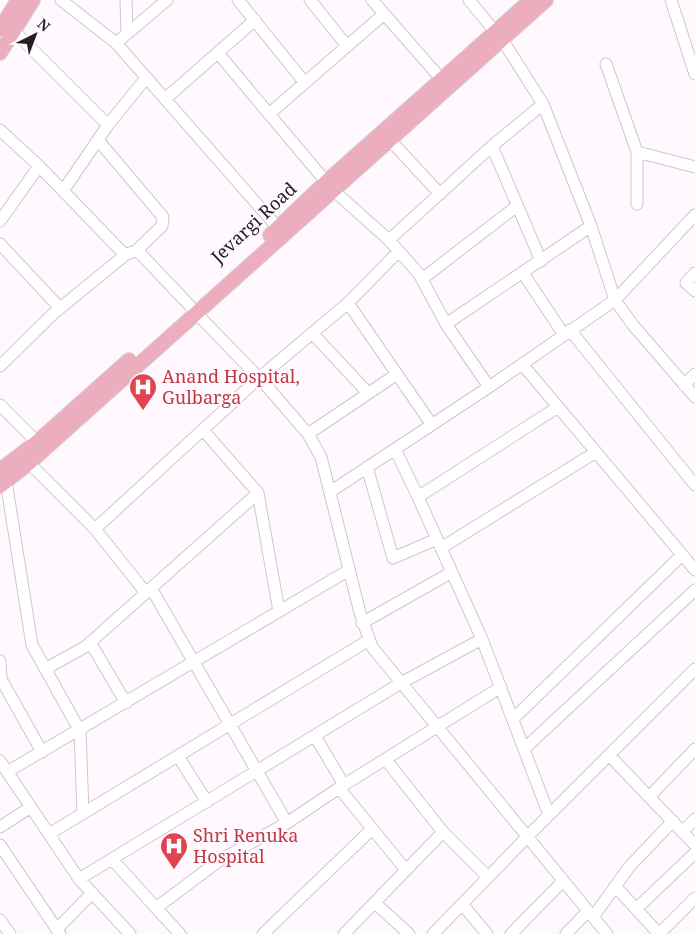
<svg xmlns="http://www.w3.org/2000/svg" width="695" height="934" font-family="'Noto Serif',serif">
	<rect width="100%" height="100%" fill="#fff9ff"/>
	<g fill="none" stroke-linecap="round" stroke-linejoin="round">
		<g stroke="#d2c4d0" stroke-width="13">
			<path id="minor" d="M61,0L116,43L278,228
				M126,0L127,33
				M238,0L305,83
				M310,0L347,46
				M372,0L442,80
				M469,0L505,44L543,104L591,226L615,300L633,325L695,397
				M671,0L695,74
				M384,14L269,114L333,190L389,240L419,274L446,324L591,226
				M14,31L108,125L146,78
				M116,43L167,0
				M218,53L269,114
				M606,64L637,152V204
				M165,99L255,20
				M0,130L39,166L125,255L137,250L190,306
				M389,139L440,194
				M98,140L163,217L162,226L137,250
				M492,146L541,261
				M637,152L695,167
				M63,191L108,125
				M0,221L39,166
				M389,240L492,146L543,104
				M0,244L60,308
				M523,273L564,335
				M695,273L686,283L695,291
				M422,279L517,206
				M348,303L432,425
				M196,313L264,383L308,434L321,457L360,613L372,647L607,934
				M446,324L489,387
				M570,330L695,485
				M312,333L368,393
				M522,364L695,570
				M0,366L53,314L125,255
				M684,385L695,374
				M0,405L37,442
				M203,430L258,493L279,611
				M308,434L397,374
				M395,449L418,497L558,407
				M29,463L95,529L259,378L348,303L399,251
				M367,467L393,558L437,539
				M6,481L32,645L80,731L83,813
				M330,492L489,387L615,300L695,215
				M418,497L482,639L549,815
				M95,529L146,593
				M441,548L596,452
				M151,588L287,823
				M362,623L452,572
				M90,642L126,703
				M0,661L1,679L42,752
				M45,669L85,647L258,493
				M513,719L682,555
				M315,736L344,785
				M524,749L695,590
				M609,755L695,845
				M178,756L207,802
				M386,760L443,832
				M0,761L79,879L401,683L482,639
				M7,772L349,570
				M339,788L406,870
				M649,797L695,749
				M0,827L31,807
				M682,832L695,819
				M49,834L369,640
				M0,845L60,934
				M112,859L156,908L220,860L287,823L339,788L501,687
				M79,879L130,934
				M615,886L659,934
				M375,903L409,934
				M462,904L487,934
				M156,908L180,934
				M636,909L695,853
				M593,917L630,866L673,821
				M0,920L10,934
				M57,929L92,893
				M263,934L372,829
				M344,934L443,832L488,877
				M433,934L527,837L695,669
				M511,934L563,881
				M566,934L588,911
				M659,934L695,898"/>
		</g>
		<g stroke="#d7d6d7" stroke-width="16">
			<path id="major" d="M0,29L18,0
				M0,53L33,0
				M270,235L326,182L531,0
				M0,470L37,442L129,360
				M0,486L29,463L546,0"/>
		</g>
		<use href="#minor" stroke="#fff" stroke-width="11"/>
		<use href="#major" stroke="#ecaebe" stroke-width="14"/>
	</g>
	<defs>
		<g id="hospital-pin" transform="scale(1.4375)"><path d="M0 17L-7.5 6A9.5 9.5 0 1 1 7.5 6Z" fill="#e0444e" stroke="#fff9ff"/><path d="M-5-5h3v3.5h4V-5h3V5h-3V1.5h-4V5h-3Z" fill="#fff"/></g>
	</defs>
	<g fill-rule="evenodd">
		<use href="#hospital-pin" x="143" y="387"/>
		<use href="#hospital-pin" x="174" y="846"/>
	</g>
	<g text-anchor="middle" stroke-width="4" stroke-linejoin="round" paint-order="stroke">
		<g font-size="18" fill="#231e23" stroke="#fff9ff">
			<text transform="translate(254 223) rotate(-43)" y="6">Jevargi Road</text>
		</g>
		<g font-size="18" fill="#be3a42" stroke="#fff9ff" text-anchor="start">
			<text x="162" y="383">Anand Hospital,<tspan x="162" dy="21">Gulbarga</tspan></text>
			<text x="193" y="842">Shri Renuka<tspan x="193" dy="21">Hospital</tspan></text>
		</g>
	</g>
	<g transform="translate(35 35) rotate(42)" stroke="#fff9ff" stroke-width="4" paint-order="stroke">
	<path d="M0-4L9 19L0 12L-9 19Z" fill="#231e23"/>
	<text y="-8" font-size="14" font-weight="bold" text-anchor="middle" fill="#231e23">N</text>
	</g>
</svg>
